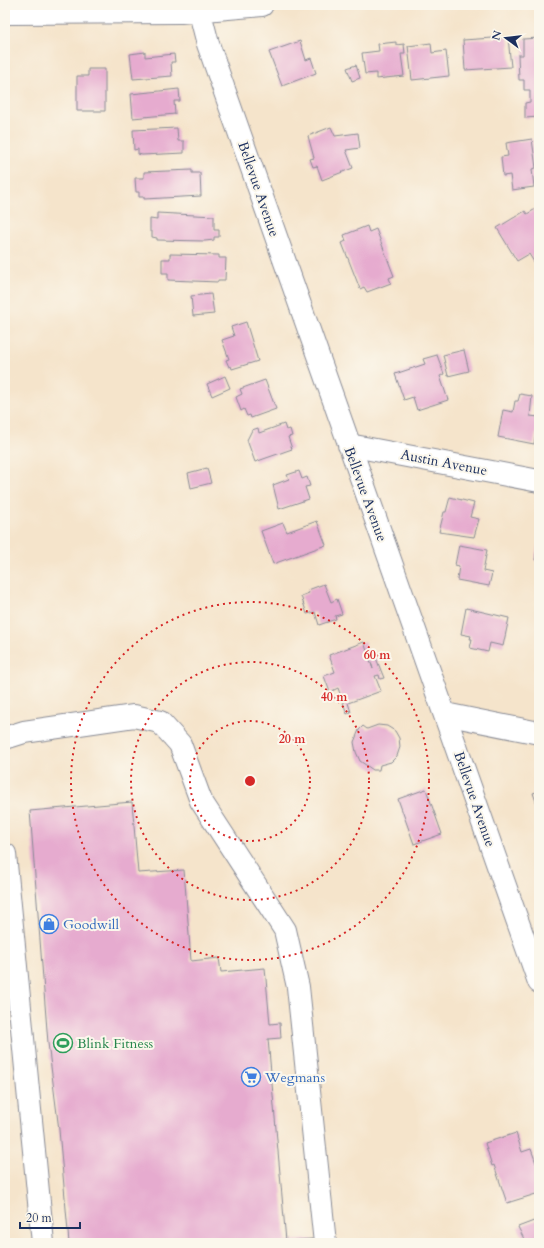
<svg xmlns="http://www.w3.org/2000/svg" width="544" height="1248" font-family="Cardo,serif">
	<rect width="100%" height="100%" fill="#fbf7ec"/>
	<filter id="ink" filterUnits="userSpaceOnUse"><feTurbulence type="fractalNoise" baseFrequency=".025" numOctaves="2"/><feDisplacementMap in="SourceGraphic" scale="8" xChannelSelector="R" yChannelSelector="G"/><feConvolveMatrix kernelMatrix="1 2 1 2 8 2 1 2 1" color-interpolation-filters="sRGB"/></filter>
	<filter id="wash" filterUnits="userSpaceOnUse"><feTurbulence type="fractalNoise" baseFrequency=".012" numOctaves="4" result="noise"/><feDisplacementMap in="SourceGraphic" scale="16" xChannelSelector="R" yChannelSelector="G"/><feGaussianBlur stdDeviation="0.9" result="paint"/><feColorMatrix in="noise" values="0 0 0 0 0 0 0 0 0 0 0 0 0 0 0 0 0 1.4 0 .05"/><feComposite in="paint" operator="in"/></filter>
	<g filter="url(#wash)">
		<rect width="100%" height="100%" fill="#f5e4cb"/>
		<g id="blocks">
			<path fill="#e6abcf" d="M508,37L511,67L465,70L463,40Z
				M539,38V117L525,118V103L530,102V90H524V80H519L518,55H523V39Z
				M300,41L306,60L311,58L316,73L282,86L269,52Z
				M396,42V45L404,44L405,54H401L404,76L376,79V73L365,74L362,53L379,51L378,44Z
				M431,43L432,53L446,51L449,76L412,80L408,46Z
				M145,52V57L174,54L175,62H171L172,76L133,79L130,54Z
				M356,65L360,78L352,81L347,68Z
				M88,69H105V111H77V76H88Z
				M179,89L180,101H174L175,114L133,118L131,94Z
				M331,127L335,136L358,133L360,148L346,150L353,168L322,180L317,166L313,167L310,159L314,158L308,136Z
				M177,128L178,141H184V153L142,155L138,154V149L134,150L133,130Z
				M532,139L536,168L532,169L534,187L512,190L510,175L503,176L501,157L508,156L506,143Z
				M192,170V173H200L201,196L144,199V197H139V192H136L135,178H144V172Z
				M539,207V270L529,254L517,261L497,228L525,211L527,214Z
				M157,213L214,216V230H219V237H214V240L205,241L157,240V238L152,237V232H150V219L157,220Z
				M367,226L369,232L376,229L394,276L389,278L391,283L367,292L364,287L360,289L342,243L346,241L344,235Z
				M170,254L219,255V258H226L225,280H218V282L168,280V273H162V259H170Z
				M211,294L214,314L193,316L191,296Z
				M246,322L258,361L232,369L231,366L229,367L226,360L229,359L222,340L234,336L231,327Z
				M464,350L469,371L448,376L443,355Z
				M437,355L444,374L440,376L448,400L417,410L413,397L404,400L395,374L425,364L423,359Z
				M225,376L230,388L212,396L207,384Z
				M265,380L276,409L251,418L250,415L247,416L244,409L241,411L236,397L242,394L240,389Z
				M520,394L532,396L530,416L539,417L534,444L498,437L503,410L513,412L515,401H518Z
				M284,424L286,430L290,429L292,436L288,437L292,449L255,462L247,440L252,430L258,428L259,433Z
				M207,468L211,483L191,488L188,473Z
				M299,471L302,479L307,477L310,486L305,487L309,499L279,509L273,485L289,479L287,475Z
				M450,497L474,503L470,517L479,519L474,537L439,532L444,512H446Z
				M317,521L326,545L273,564L261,531L283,523L287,532Z
				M538,543H539V561L535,560Z
				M459,545L487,550L483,571L492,573L489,586L457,580L459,566L455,565Z
				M324,584L331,602L337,599L342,614L335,616L336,619L319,625L315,612L307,614L301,596L309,593L308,590Z
				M466,608L509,618L503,646L490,643L488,652L470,648L472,639H470L471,636L461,634Z
				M364,642L373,669L369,656L374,653L384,678L380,679L379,675L375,676L381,691L348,703L351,712L347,714L338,688L330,692L324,676L335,672L329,655Z
				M378,725L387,726L395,731L399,738L400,747L397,756L391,762L380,765L379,770H373L360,761L356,752L354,742L359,730L363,726L367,729Z
				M426,789L442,834L414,844L398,799Z
				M539,791V810L533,793Z
				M132,802L138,873L184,870L191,961L219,958L221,972L265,968L270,1024L280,1023L281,1038L268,1039L286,1241L312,1239V1243H69L59,1130L48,1043L30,811Z
				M516,1133L522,1152L531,1149L536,1163H538L539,1193L507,1203L494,1165L492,1166L485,1143Z
				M539,1219V1243H526L518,1227Z"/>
		</g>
	</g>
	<g filter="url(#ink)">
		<use href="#blocks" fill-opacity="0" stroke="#888a94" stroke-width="1"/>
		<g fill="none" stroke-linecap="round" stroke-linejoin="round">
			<g stroke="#888a94" stroke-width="24">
				<path id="minor" d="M198,5L208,44L539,982
					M5,13L181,12L262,5
					M349,445L539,481
					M445,714L539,733
					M5,738L24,732L134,716L160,722L180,744L201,801L285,930L298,987L325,1243
					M5,854L43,1243"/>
			</g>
			<use href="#minor" stroke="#fff" stroke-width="22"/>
		</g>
	</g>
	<g fill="none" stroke="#d62828" stroke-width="2" stroke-dasharray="2 4">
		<circle cx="250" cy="781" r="60"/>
		<circle cx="250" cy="781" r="119"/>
		<circle cx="250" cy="781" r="179"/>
	</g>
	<defs>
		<g id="shop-ring" transform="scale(1)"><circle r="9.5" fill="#fbf7ec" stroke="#3f7fe0" stroke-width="1.5"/><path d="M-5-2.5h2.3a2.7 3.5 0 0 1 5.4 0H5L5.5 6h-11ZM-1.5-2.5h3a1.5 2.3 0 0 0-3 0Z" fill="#3f7fe0"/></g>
		<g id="stadium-ring" transform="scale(1)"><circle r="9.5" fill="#fbf7ec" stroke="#2e9e5b" stroke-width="1.5"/><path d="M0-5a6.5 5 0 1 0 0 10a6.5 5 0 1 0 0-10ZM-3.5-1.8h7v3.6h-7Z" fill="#2e9e5b"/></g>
		<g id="supermarket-ring" transform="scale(1)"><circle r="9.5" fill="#fbf7ec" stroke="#3f7fe0" stroke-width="1.5"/><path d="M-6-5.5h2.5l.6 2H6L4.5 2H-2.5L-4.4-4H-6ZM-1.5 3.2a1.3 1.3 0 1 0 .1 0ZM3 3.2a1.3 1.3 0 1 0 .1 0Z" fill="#3f7fe0"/></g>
	</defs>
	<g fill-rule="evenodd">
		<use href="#shop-ring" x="49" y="924"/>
		<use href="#stadium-ring" x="63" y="1043"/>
		<use href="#supermarket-ring" x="251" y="1077"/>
	</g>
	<g text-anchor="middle" stroke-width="4" stroke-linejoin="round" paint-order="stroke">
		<g font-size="14" fill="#1b2f5e" stroke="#fbf7ec">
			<text transform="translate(259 189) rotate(71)" y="5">Bellevue Avenue</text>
			<text transform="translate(444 462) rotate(11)" y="5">Austin Avenue</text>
			<text transform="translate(366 494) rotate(70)" y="5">Bellevue Avenue</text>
			<text transform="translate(475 799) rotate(71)" y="5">Bellevue Avenue</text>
		</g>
		<g font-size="14" fill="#366cbe" stroke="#fbf7ec" text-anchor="start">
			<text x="63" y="929">Goodwill</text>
			<text x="265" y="1082">Wegmans</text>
		</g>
		<g font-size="14" fill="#27864d" stroke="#fbf7ec" text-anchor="start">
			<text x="77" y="1048">Blink Fitness</text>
		</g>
	</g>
	<circle cx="250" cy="781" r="6" fill="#d62828" stroke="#fbf7ec" stroke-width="2"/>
	<g font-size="12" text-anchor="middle" font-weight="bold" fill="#d62828" stroke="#fbf7ec" stroke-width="4" stroke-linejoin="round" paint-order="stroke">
		<text x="377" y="659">60 m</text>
		<text x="334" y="701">40 m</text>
		<text x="292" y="743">20 m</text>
	</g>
	<rect width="544" height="1248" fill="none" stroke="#fbf7ec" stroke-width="20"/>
	<g transform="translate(506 38) rotate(285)" stroke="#fbf7ec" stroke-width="3" paint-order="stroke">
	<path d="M0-3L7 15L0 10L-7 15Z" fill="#1b2f5e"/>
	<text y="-6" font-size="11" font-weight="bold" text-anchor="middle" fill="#1b2f5e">N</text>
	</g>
	<path d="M20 1222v6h60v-6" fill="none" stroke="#1b2f5e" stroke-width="2"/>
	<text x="26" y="1222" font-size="12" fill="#1b2f5e" stroke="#fbf7ec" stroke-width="3" paint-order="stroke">20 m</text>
</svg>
